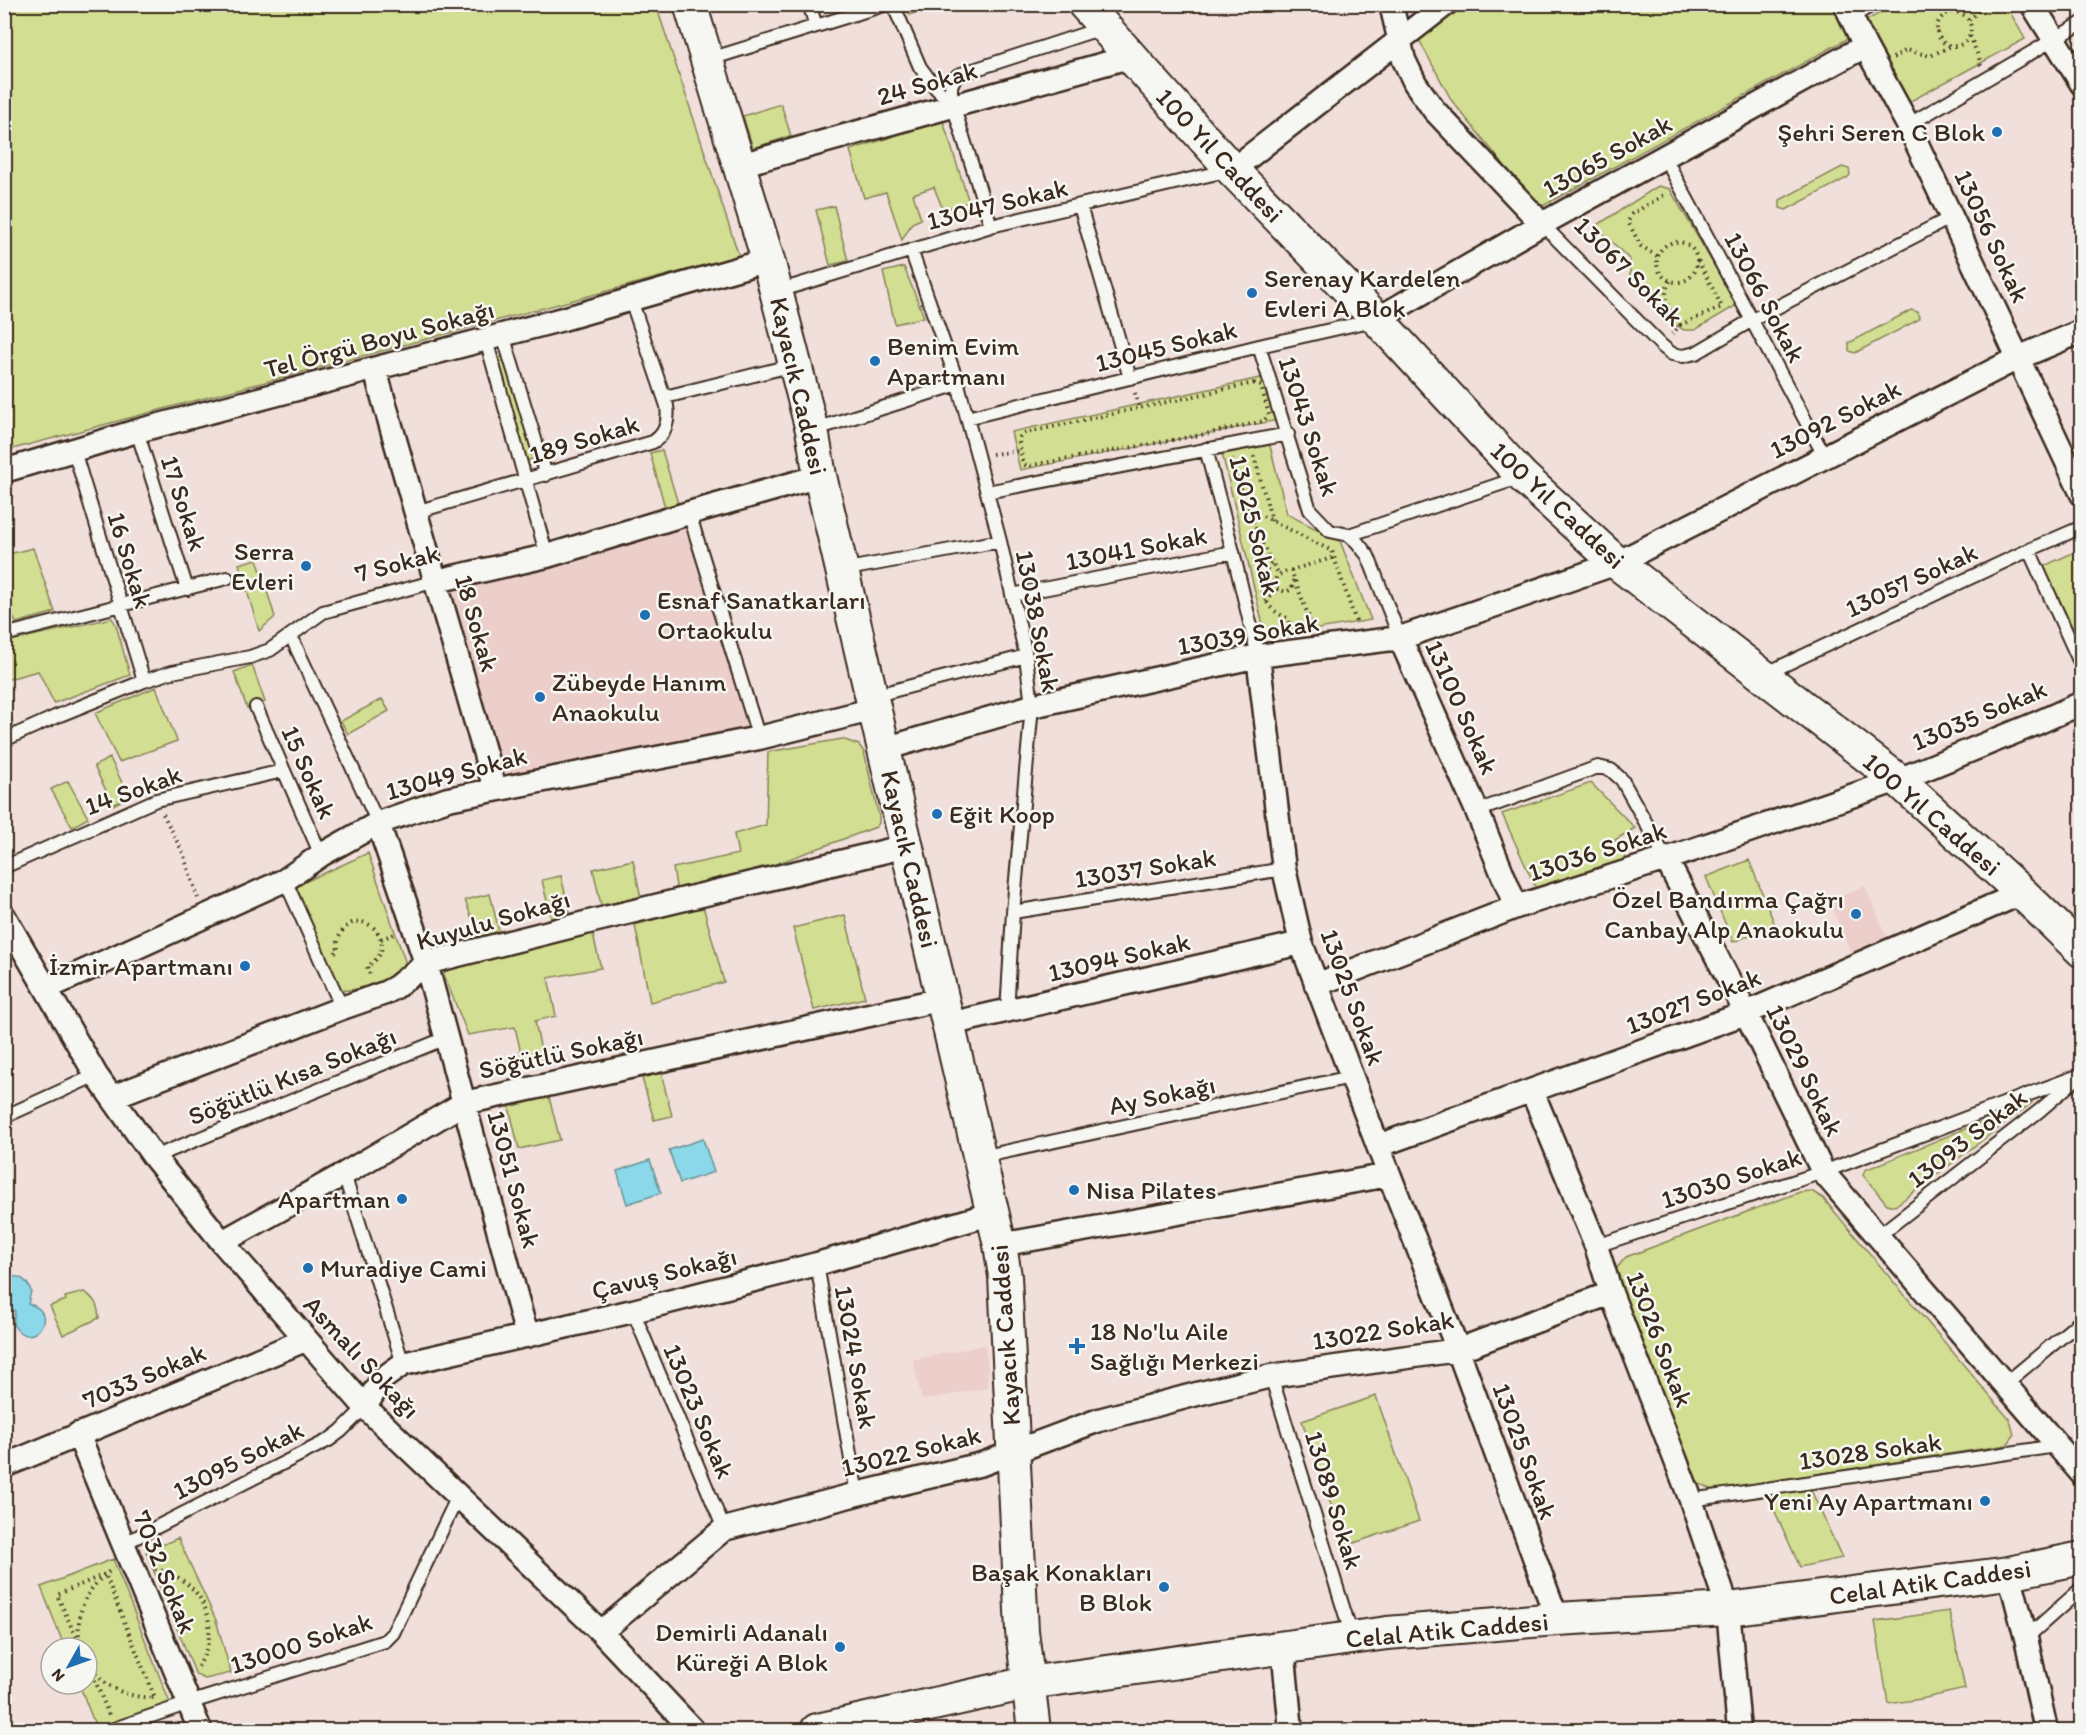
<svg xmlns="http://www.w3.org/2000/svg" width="2086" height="1735" font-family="Itim,sans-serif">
	<rect width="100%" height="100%" fill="#f0dfdb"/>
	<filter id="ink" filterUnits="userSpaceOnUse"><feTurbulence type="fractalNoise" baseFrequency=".0167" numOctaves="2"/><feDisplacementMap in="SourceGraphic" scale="12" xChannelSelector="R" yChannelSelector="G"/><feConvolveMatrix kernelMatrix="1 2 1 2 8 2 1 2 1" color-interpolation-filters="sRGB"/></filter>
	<g filter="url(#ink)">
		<path fill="#eccecb" d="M685,524L751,735L503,781L448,593Z
			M1865,886L1889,942L1853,958L1829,901Z
			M985,1345L988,1369L987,1388L922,1400L913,1360Z"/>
		<path fill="#d2de91" stroke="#868458" stroke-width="1.5" d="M5,4L656,5L739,256L5,451Z
			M1834,4L1849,38L1539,208L1452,101L1417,36L1463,5Z
			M905,5H934L910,15Z
			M1895,5H2006L2025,39L1909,102L1865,21Z
			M781,104L791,136L753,148L743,116Z
			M943,121L969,202L943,210L934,187L913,194L921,219L912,223L902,240L886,192L864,198L850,150Z
			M1842,167L1849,169L1850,175L1847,178L1786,210L1780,208V200Z
			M1658,186L1670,189L1737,305L1695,330H1684L1675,325L1630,277V260L1596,226Z
			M834,206L848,261L830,265L816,210Z
			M904,267L924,317L895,324L883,272Z
			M1911,310L1918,312L1919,318L1916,321L1855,353L1849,351V343Z
			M505,356L536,458L526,461L495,359Z
			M1265,377L1278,420L1020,470L1011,432Z
			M1269,442L1287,514L1340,541L1371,620L1266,638L1221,449Z
			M662,450L679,507L666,511L650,453Z
			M33,548L55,612L16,623L5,599V555Z
			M2081,549V646L2044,566Z
			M257,559L275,617L259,631L239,564Z
			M112,618L116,625L130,675L54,703L38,671L5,680V642Z
			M252,665L265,702L247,708L234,672Z
			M156,687L177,741L119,762L95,713Z
			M382,699L389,711L348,734L341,721Z
			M842,739L859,745L864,752L879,816V823L876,827L748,874L677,892L673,868L738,854L734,834L766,825L768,752Z
			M110,758L129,797L113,805L94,766Z
			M68,781L88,818L72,827L51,789Z
			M1591,783L1635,828L1615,840L1627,860L1538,893L1502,814Z
			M368,853L408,970C391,976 358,993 340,990L324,956L296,886Z
			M633,860L641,898L601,905L593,869Z
			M1749,860L1775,925L1733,942L1706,877Z
			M561,876L570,914L551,918L542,880Z
			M490,894L500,935L480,940L465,900Z
			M703,906L724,982L650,1002L635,925Z
			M845,915L865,998L814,1010L793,928Z
			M592,931L601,968L548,978L556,1016L535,1021L543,1061L524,1066L515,1027L468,1035L444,975L445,966Z
			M661,1073L672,1116L654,1120L642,1078Z
			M549,1097L560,1140L519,1149L509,1107Z
			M2030,1102L2032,1103L1895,1206L1887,1204L1863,1175L1865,1170Z
			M1811,1191L1823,1198L2010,1420L2014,1435L2007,1445L1713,1490L1693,1481L1612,1274L1626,1257L1800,1192Z
			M84,1292C95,1298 98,1306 99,1318L63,1335L50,1306L66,1300L65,1297Z
			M1376,1396L1419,1521L1345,1546L1302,1421Z
			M1811,1490L1842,1558L1800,1567L1767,1494Z
			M178,1538L216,1620L231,1673L205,1679L196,1675L146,1552Z
			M113,1559L170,1703L97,1730L79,1684H87V1648H65L41,1587Z
			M1949,1611L1965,1689L1921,1699L1888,1704L1875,1621Z"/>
		<path fill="#8ad8e9" stroke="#6a9298" stroke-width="1.5" d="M703,1139L714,1172L680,1183L669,1150Z
			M650,1160L661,1193L627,1204L617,1171Z
			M9,1276C21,1276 27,1280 31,1291L28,1304C63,1311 30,1355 13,1324L15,1311L5,1308V1278Z"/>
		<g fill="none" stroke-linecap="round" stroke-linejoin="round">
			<g stroke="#3b2a1e" stroke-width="16">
				<path id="lane" d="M809,4L816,26
					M893,4L920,67L935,87L953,105
					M1851,17L1874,4
					M707,60L887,4
					M1908,125L2082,23
					M1665,158L1825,457
					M1080,206L1130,378
					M1542,224L1662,346L1672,354L1683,356L1696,353L1752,320L1952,217
					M991,226L953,105C951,92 948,84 958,75L1102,28
					M911,250L958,384L1000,541L1026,656L1032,706L1013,912L1007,1012
					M778,291L991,226L1230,170
					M503,335L546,475
					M486,340L547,556
					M1259,346L1310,510L1330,531L1349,535L1357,542L1368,556L1400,638
					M665,397L794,365
					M967,418L1259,346L1374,320
					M813,430L958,384
					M137,431L187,589
					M1206,449L1233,552L1258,656
					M74,451L144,681
					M987,492L1288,434
					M416,512L653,442C666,434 669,420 667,406L631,300
					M689,513L759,738
					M1349,535L1521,477
					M2029,550L2082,667
					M842,570L1000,541
					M1012,595L1233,552
					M4,635L227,578
					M291,636L378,823
					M1765,674L2029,550L2082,527
					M873,696L1026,656
					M256,707L321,855
					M4,740L55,717L144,681L172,672L250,657L270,650L323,612L436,581
					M1477,811L1598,767L1611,770L1622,780L1666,859
					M4,867L156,800L283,771
					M285,880L342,1008
					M1013,912L1284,869
					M4,1117L96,1075
					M154,1157L446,1038
					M981,1157L1351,1077
					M344,1174L403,1364
					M1878,1236L2039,1111L2075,1080
					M1596,1246L1823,1172L2080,1075
					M817,1264L857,1494
					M633,1311L724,1529
					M1271,1376L1352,1636
					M2005,1384L2082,1320
					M1691,1500L2056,1446
					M123,1544L329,1440L341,1431L365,1407
					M2026,1638L2082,1588
					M111,1730L189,1703L385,1641L393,1633L458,1496"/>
			</g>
			<g stroke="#3b2a1e" stroke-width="27">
				<path id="street" d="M1391,4L1404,60L1415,83L1434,110L1542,224
					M1845,4L1865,46L1908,125L2082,494
					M2032,4L2082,84
					M740,165L1129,57
					M1232,170L1446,4
					M1377,319L1542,224L1865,46
					M375,370L495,789
					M4,471L137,431L563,319L768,260
					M436,581L547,556L689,513L820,476
					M1400,638L1477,811L1516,907
					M1258,656L1284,869L1301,943L1378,1146L1458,1350L1557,1619
					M884,749L1032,706L1258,656L1400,638L1617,563L2018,358L2082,331
					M378,823L426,963L527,1336
					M1666,859L1746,1013L1823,1172L2082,1474
					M4,916L96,1075L154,1157L222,1242L365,1407L601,1632L693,1730
					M1316,985L1516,907L1666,859L1898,780L2035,724L2082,703
					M47,988L285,880L321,855L378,823L448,799L759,738L875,709
					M949,1024L1301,943
					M1532,1091L1596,1246L1611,1293L1691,1500L1728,1609L1739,1730
					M112,1097L342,1008L385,993L396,987L426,963L597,920L907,846
					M1378,1146L1746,1013L2022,893
					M222,1242L344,1174L464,1103L943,999
					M1000,1245L1389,1175
					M365,1407L382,1379L403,1364L633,1311L817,1264L994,1213
					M78,1434L200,1730
					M4,1466L305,1340
					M2009,1573L2026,1638L2046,1730
					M601,1632L724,1529L857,1494L982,1464L1099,1420L1197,1394L1271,1376L1458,1350L1611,1293
					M1283,1647L1291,1730"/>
			</g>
			<g stroke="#3b2a1e" stroke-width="36">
				<path id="secondary" d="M690,4L768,260L812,430L820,476L1000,1245L1005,1276L1022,1631L1034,1730
					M1084,4L1232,170L1377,319L1522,476L1617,563L1898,780L2022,893L2082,951
					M817,1730L1028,1683L1387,1633L1557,1619L1728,1609L2009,1573L2082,1558"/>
			</g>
			<path stroke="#3b2a1e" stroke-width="4" stroke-dasharray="1.5 4.5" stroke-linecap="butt" d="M1952,4L1954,12
				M1937 29a17 17 0 1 1 34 0a17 17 0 1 1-34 0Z
				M1969,20L1980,10L1991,4
				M1970,36L1979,58L1981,66
				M1893,58L1907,50L1930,56L1951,46
				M1657 262a20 20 0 1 1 40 0a20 20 0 1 1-40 0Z
				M1657,256L1641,246L1628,222L1632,214L1666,194
				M1670,281C1660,299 1669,310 1680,325L1672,334
				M1680,325L1722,307L1698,260
				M1254,383L1261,386L1269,415L1264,421L1201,435L1027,466L1023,464L1019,442L1020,437L1025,433Z
				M1135,393L1140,409
				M992,454L1021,451
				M1254,456L1272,521
				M1232,459C1244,498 1256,539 1279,574
				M1247,508L1332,551L1357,625
				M1271,563C1255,584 1262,609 1288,618L1293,631
				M1291,570L1313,628
				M1294,580L1292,589L1286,592L1277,589L1275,583L1276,577L1282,573L1335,557
				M1266,602L1277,589
				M163,814L183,853L198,898
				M381,939L395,934
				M335,953L338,951C337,943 338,936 344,929C365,905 403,947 367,966L371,978
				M155,1569C203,1579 225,1626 197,1668
				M80,1641C74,1612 89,1584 113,1569
				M81,1648L57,1595L105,1574L155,1698H152
				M88,1663L109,1715
				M92,1669C107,1690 129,1697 154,1698"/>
			<use href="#lane" stroke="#f6f6f2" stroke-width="12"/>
			<use href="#street" stroke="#f6f6f2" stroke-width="22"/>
			<use href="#secondary" stroke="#f6f6f2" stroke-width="32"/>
		</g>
	</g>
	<g fill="#1f6fb2" stroke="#f6f6f2" stroke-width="2">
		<circle cx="1997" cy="132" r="6"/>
		<circle cx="1252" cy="293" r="6"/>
		<circle cx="875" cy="361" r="6"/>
		<circle cx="306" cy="566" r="6"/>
		<circle cx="645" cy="615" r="6"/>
		<circle cx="540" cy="697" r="6"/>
		<circle cx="937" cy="814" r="6"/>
		<circle cx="1856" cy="914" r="6"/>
		<circle cx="245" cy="966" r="6"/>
		<circle cx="1074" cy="1190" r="6"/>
		<circle cx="402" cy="1199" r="6"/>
		<circle cx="308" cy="1268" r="6"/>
		<path d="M1074 1337h6v6h6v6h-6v6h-6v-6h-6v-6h6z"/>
		<circle cx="1985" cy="1501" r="6"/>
		<circle cx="1164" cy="1587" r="6"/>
		<circle cx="840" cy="1647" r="6"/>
	</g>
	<g text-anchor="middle" stroke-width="5" stroke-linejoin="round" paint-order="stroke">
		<g font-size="26" fill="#3b2a1e" stroke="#f6f6f2">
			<text transform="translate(927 83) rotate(-16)" y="9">24 Sokak</text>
			<text transform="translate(1220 155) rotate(47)" y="9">100 Yıl Caddesi</text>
			<text transform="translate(1607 156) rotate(-29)" y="9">13065 Sokak</text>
			<text transform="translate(997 204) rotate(-14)" y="9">13047 Sokak</text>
			<text transform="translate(1992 236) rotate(65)" y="9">13056 Sokak</text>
			<text transform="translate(1629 271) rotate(45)" y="9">13067 Sokak</text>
			<text transform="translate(1765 297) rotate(62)" y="9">13066 Sokak</text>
			<text transform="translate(379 339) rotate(-15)" y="9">Tel Örgü Boyu Sokağı</text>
			<text transform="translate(1166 346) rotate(-14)" y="9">13045 Sokak</text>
			<text transform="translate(799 386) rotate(77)" y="9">Kayacık Caddesi</text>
			<text transform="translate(1835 419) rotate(-27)" y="9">13092 Sokak</text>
			<text transform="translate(1309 426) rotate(72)" y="9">13043 Sokak</text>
			<text transform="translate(584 439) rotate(-17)" y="9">189 Sokak</text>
			<text transform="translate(184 503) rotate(72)" y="9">17 Sokak</text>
			<text transform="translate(1558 505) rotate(43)" y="9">100 Yıl Caddesi</text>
			<text transform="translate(1255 525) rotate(76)" y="9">13025 Sokak</text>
			<text transform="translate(1136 548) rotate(-11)" y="9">13041 Sokak</text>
			<text transform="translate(130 560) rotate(73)" y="9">16 Sokak</text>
			<text transform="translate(397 563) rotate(-15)" y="9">7 Sokak</text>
			<text transform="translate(1911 580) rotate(-25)" y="9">13057 Sokak</text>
			<text transform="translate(1038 621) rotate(79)" y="9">13038 Sokak</text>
			<text transform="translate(477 623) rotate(74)" y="9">18 Sokak</text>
			<text transform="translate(1248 634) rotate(-10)" y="9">13039 Sokak</text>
			<text transform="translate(1462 707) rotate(66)" y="9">13100 Sokak</text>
			<text transform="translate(1979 715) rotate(-23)" y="9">13035 Sokak</text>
			<text transform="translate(309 772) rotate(66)" y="9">15 Sokak</text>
			<text transform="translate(456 773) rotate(-15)" y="9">13049 Sokak</text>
			<text transform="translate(133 790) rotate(-20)" y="9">14 Sokak</text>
			<text transform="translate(1932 814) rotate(41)" y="9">100 Yıl Caddesi</text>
			<text transform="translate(1597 851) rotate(-18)" y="9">13036 Sokak</text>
			<text transform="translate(910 859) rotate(77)" y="9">Kayacık Caddesi</text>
			<text transform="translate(1145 868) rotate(-9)" y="9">13037 Sokak</text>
			<text transform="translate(493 920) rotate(-16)" y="9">Kuyulu Sokağı</text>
			<text transform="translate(1119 957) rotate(-13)" y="9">13094 Sokak</text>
			<text transform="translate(1353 997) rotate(70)" y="9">13025 Sokak</text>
			<text transform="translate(1693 1001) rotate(-21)" y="9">13027 Sokak</text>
			<text transform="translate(561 1053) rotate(-12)" y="9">Söğütlü Sokağı</text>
			<text transform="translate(1805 1070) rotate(64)" y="9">13029 Sokak</text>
			<text transform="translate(292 1076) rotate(-22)" y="9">Söğütlü Kısa Sokağı</text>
			<text transform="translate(1162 1095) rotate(-12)" y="9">Ay Sokağı</text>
			<text transform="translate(1967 1138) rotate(-38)" y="9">13093 Sokak</text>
			<text transform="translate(1731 1178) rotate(-18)" y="9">13030 Sokak</text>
			<text transform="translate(514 1179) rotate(75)" y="9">13051 Sokak</text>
			<text transform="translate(664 1273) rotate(-14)" y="9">Çavuş Sokağı</text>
			<text transform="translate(1383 1330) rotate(-9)" y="9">13022 Sokak</text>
			<text transform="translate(1005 1335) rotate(-94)" y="9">Kayacık Caddesi</text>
			<text transform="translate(1660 1339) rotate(69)" y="9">13026 Sokak</text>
			<text transform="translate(362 1357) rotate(47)" y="9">Asmalı Sokağı</text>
			<text transform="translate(856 1357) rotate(80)" y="9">13024 Sokak</text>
			<text transform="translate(144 1376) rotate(-23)" y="9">7033 Sokak</text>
			<text transform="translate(699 1411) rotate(67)" y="9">13023 Sokak</text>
			<text transform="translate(911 1451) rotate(-14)" y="9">13022 Sokak</text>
			<text transform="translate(1525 1451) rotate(70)" y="9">13025 Sokak</text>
			<text transform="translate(1870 1451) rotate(-8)" y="9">13028 Sokak</text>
			<text transform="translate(238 1460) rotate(-27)" y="9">13095 Sokak</text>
			<text transform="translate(1334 1500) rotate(73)" y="9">13089 Sokak</text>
			<text transform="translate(165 1572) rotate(68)" y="9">7032 Sokak</text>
			<text transform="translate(1930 1582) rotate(-8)" y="9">Celal Atik Caddesi</text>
			<text transform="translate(1447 1630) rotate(-5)" y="9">Celal Atik Caddesi</text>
			<text transform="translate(301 1643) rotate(-18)" y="9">13000 Sokak</text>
		</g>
		<g font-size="26" fill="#3b2a1e" stroke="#f6f6f2" text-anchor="end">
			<text x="1985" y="141">Şehri Seren C Blok</text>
			<text x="1264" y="287" text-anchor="start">Serenay Kardelen<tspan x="1264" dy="30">Evleri A Blok</tspan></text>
			<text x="887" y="355" text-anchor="start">Benim Evim<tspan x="887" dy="30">Apartmanı</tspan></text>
			<text x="294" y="560">Serra<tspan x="294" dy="30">Evleri</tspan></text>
			<text x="657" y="609" text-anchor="start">Esnaf Sanatkarları<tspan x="657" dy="30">Ortaokulu</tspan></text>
			<text x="552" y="691" text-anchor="start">Zübeyde Hanım<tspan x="552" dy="30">Anaokulu</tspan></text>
			<text x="949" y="823" text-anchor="start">Eğit Koop</text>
			<text x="1844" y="908">Özel Bandırma Çağrı<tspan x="1844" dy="30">Canbay Alp Anaokulu</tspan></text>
			<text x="233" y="975">İzmir Apartmanı</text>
			<text x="1086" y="1199" text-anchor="start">Nisa Pilates</text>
			<text x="390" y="1208">Apartman</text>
			<text x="320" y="1277" text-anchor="start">Muradiye Cami</text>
			<text x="1090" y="1340" text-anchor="start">18 No'lu Aile<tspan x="1090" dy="30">Sağlığı Merkezi</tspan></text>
			<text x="1973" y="1510">Yeni Ay Apartmanı</text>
			<text x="1152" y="1581">Başak Konakları<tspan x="1152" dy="30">B Blok</tspan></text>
			<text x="828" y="1641">Demirli Adanalı<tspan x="828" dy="30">Küreği A Blok</tspan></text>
		</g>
	</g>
	<rect width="2086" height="1735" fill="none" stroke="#f6f6f2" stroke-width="24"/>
	<rect x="12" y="12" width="2062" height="1711" fill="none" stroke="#3b2a1e" stroke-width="2" filter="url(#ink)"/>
	<g transform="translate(69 1666) rotate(230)"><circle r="28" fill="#f6f6f2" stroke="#aba49d" stroke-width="1.5"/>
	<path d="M0-4.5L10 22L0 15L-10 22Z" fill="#1f6fb2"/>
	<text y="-9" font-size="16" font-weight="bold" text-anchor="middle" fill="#3b2a1e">N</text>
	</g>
</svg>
